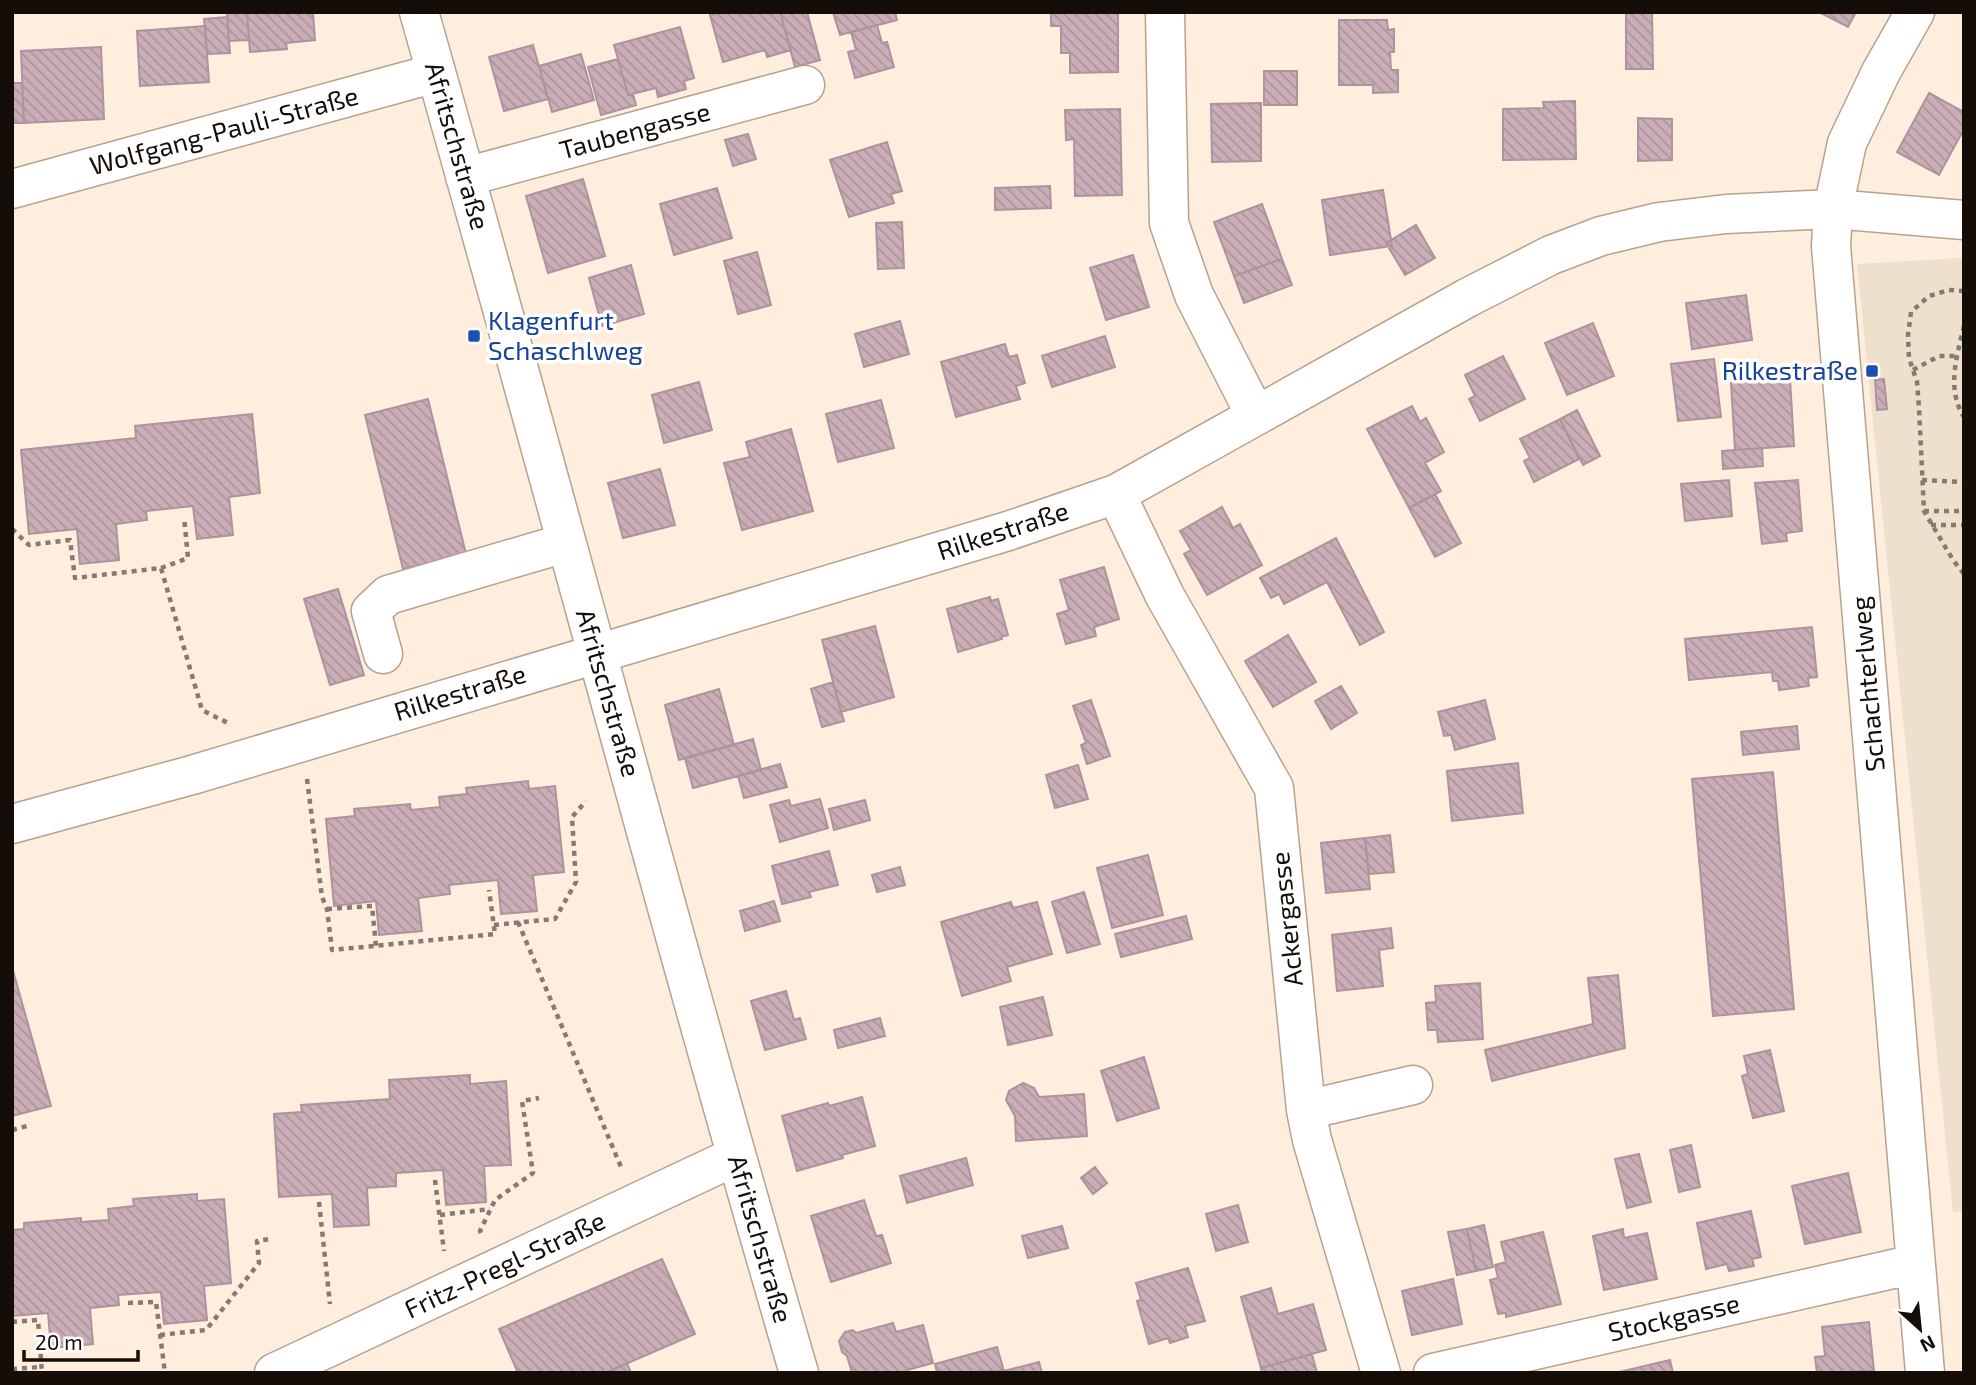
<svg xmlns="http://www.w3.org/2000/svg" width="1976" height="1385" font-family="'Exo 2',sans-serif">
	<defs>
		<pattern id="building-back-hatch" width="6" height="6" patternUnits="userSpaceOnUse" patternTransform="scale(1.75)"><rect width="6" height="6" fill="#caadb7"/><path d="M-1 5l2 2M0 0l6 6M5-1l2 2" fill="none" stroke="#ad949c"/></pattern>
	</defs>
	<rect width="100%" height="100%" fill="#ffeddd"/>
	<path fill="#ede1cd" d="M1960,258L1964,259V1211L1953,1213L1857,264Z"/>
	<path fill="url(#building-back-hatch)" stroke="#ae929c" stroke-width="2" d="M227,12H247L249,40L229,41Z
		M247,12H313L315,40L286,43L287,49L250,52Z
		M722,12H780L791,50L767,57L765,50L723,62L710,15Z
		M780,12H807L820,60L795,67Z
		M833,12H895L897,20L840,35Z
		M1051,12H1118V72L1070,73V53H1061V26H1051Z
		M1626,12H1652L1653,69H1626Z
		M1819,12H1856L1848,27Z
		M227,17L230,53L207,54L204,19Z
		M1339,20H1387L1388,30L1394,29V52H1390L1391,70H1398V92L1373,93V85H1339Z
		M877,25L882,43L887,42L894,67L855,78L848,52L856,50L851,32Z
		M205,26L209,82L140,86L137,31Z
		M680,27L694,78L684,81L686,89L658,97L656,88L628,95L614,45Z
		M533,45L548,99L504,111L489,57Z
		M101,47L104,119L24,123L21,51Z
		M581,54L594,100L552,112L539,66Z
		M618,59L628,95L633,94L636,105L601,115L588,67Z
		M1264,71H1297V105H1264Z
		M12,83H22L24,123H12Z
		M1929,93L1964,112V129L1939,175L1897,152Z
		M1575,101L1576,159L1503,160V109L1544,108L1543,102Z
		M1261,103V161L1212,162L1211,104Z
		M1120,109L1122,195L1075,196L1074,139L1066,140L1065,110Z
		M1638,118L1672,119V160L1638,161Z
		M748,134L756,159L733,166L725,140Z
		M887,142L902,191L891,194L894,203L849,217L830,160Z
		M583,179L605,256L548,273L526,196Z
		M1050,186L1051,208L995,210V188Z
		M717,188L732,238L674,255L660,204Z
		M1383,190L1392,246L1330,255L1322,200Z
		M1262,204L1282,259L1234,276L1214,222Z
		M902,222L904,268L878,269L876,223Z
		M1416,225L1435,258L1405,275L1386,243Z
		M757,252L771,305L738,314L724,261Z
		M1133,255L1149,307L1106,320L1090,268Z
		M1282,259L1292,285L1244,303L1234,276Z
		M631,265L644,314L602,326L589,278Z
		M1746,295L1752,340L1692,349L1686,303Z
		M900,321L909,354L864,367L855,334Z
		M1593,323L1614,376L1567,395L1545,343Z
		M1105,336L1115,367L1052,387L1042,356Z
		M1005,344L1009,357L1017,355L1025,383L1016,386L1020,399L956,417L941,362Z
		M1503,356L1525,399L1480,421L1469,399L1475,396L1465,375Z
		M1714,359L1721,417L1678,421L1671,364Z
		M1790,379L1794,446L1735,450L1731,383Z
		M1884,379L1887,409L1877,410L1875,380Z
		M699,382L712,430L664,443L652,395Z
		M428,399L466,554L403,569L365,415Z
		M881,400L894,448L838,462L826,414Z
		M1412,406L1420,422L1426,418L1444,452L1425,463L1441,491L1409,508L1367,429Z
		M1577,410L1600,456L1583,465L1560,419Z
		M252,414L260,493L229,497L233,535L197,539L193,506L146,511L147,520L116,524L119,560L80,564L77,529L29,534L21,450L136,438L135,426Z
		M1560,419L1579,459L1534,482L1524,461L1530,458L1520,439Z
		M791,429L813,511L742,530L724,463L750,457L746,442Z
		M1762,448L1763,466L1723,469L1722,451Z
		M660,469L675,525L623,538L608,483Z
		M1729,480L1732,516L1685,521L1681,484Z
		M1798,480L1802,531L1786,533L1787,541L1762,544L1755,483Z
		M1435,494L1461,543L1435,557L1409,508Z
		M1222,507L1233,528L1240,524L1262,565L1207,595L1184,554L1191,550L1180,531Z
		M1336,538L1384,632L1360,645L1327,582L1284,604L1279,594L1271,598L1260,578Z
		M1104,567L1119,619L1094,627L1096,636L1066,644L1057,614L1069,610L1060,580Z
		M338,589L364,675L330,685L304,599Z
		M990,597L991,601L998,599L1008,635L1001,637L1002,639L958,652L947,609Z
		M875,626L894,697L841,712L822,640Z
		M1812,627L1817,677L1808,678L1809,686L1779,690L1778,681H1773L1772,672L1689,680L1685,639Z
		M1288,635L1316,682L1273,707L1245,661Z
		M833,682L844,721L822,727L811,689Z
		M1341,686L1357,713L1331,729L1315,701Z
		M719,689L734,745L679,760L665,705Z
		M1091,700L1110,756L1087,764L1081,745L1086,743L1073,706Z
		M1485,700L1495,739L1455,750L1451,735L1444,736L1438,712Z
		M1797,726L1799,749L1743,755L1741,732Z
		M753,739L761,770L693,788L685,758Z
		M1518,763L1523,813L1452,821L1447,771Z
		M780,764L787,787L744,798L738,776Z
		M1078,765L1088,799L1055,808L1046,775Z
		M1773,772L1794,1009L1713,1016L1692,779Z
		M528,781L529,789L555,786L564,872L533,875L537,911L501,914L498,880L449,885L450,894L418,898L422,931L379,935L376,901L334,906L326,819L355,816L354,809L410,804L411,810L440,807L439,797L467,794L466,788Z
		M820,799L828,828L780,842L770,805L789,800L791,806Z
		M865,800L870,820L834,830L829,809Z
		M1390,835L1394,872L1369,874L1365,838Z
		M1365,838L1370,889L1326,893L1321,843Z
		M829,851L838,885L809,892L811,897L782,904L772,866Z
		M1148,855L1163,915L1112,928L1097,868Z
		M900,867L905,885L877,892L872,875Z
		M1084,892L1100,944L1067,953L1052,902Z
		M774,901L780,921L745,931L740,911Z
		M1011,902L1013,908L1037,902L1052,954L1007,967L1011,981L962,996L941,922Z
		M1186,916L1192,939L1121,957L1115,934Z
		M1391,928L1393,948L1379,950L1383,986L1337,991L1332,935Z
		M12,967L51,1106L12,1116Z
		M1618,975L1625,1048L1492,1081L1485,1050L1593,1024L1588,978Z
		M1480,983L1483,1039L1438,1042L1437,1030H1428L1426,1003L1436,1002L1435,986Z
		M786,991L794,1020L800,1018L806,1039L765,1050L751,1001Z
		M1043,997L1052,1035L1008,1045L1000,1007Z
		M880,1018L885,1036L838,1048L834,1030Z
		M1770,1050L1784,1111L1753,1118L1742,1076L1748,1074L1744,1056Z
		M1144,1057L1159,1108L1117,1121L1101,1071Z
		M470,1075V1084L506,1081L511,1165L484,1166L486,1202L446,1205L443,1170L396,1173V1186L367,1188L369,1225L334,1227L332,1194L279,1197L274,1114L302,1112L301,1105L390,1099L389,1080Z
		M1023,1083L1034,1088L1039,1097L1084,1094L1087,1136L1016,1141L1015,1116L1006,1100L1009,1091Z
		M862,1097L875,1146L842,1155L843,1158L797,1171L782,1116L828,1103L829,1106Z
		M1691,1145L1700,1187L1679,1192L1670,1150Z
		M1639,1154L1651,1202L1627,1208L1615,1159Z
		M966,1158L973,1185L907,1203L900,1176Z
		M1095,1167L1107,1183L1093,1194L1081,1178Z
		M1848,1173L1861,1232L1805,1244L1792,1186Z
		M197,1194V1201L224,1199L231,1283L204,1286L207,1320L164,1324L161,1292L118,1295L119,1305L90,1308L93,1344L51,1348L48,1313L12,1316V1230L24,1229V1223L81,1218V1222L109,1220L108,1209L134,1206L133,1199Z
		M864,1200L876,1236L882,1235L891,1263L831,1282L811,1216Z
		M1238,1205L1248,1242L1216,1251L1206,1214Z
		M1751,1211L1761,1257L1752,1259L1754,1266L1729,1271L1727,1264L1706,1269L1697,1223Z
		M1484,1225L1493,1267L1476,1271L1467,1229Z
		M1062,1226L1068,1248L1028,1258L1022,1236Z
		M1467,1229L1476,1271L1457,1275L1448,1232Z
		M1623,1229L1624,1238L1647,1233L1657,1279L1604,1290L1593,1236Z
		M1543,1232L1561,1304L1506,1317V1313L1498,1314L1490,1280L1498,1278L1495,1265L1506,1262L1501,1242Z
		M662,1259L695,1334L605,1373H518L499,1329Z
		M1188,1268L1205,1321L1185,1326L1188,1337L1170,1343L1168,1338L1149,1344L1137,1301L1141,1300L1136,1283Z
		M1453,1279L1462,1324L1412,1335L1402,1291Z
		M1271,1288L1278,1314L1313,1304L1326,1350L1261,1368L1241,1297Z
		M1869,1322L1874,1371L1817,1373L1815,1357L1825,1356L1822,1327Z
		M893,1323L896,1332L923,1325L933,1363L907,1370V1373H852L847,1356L842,1352L839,1341L845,1332L853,1330L856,1333Z
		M997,1347L1004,1371L937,1373L935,1364Z
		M1312,1354L1317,1373H1262L1261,1368Z
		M1670,1360L1673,1373H1619V1372Z
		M1039,1362L1042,1373H999L1004,1371Z
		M627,1363L631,1373H605Z"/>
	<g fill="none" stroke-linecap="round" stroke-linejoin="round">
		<g stroke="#b6a28f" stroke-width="41">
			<path id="minor" d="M419,12C548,465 667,921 799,1373
				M1165,12L1169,223L1194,295L1256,416
				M1915,12L1881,72L1847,143L1833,209L1831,246L1925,1373
				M465,177L805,85
				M12,189L436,73
				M1116,494L1165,596L1274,788L1306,1110L1312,1140L1381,1373
				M383,654L371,611L388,595L565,543
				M12,824L192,775L1008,531L1116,494L1467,298L1551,255L1601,236L1659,222L1726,214L1833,209L1964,220
				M1306,1110L1413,1085
				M274,1373L736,1156
				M1433,1373L1915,1264"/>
		</g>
		<path stroke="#877a70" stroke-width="4.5" stroke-dasharray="5 5" stroke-linecap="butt" d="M1964,291L1949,290L1929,296L1911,312L1908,335L1909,358L1917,382L1919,408L1924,511L1953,560L1964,574
			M1964,326C1957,356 1946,389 1964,417
			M1913,370L1939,356H1957
			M1922,480L1964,482
			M1924,511H1964
			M1931,525H1964
			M12,529L29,545L70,540L75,578L161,568L202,710L228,723
			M161,568L188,558L184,517
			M307,779L322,897L327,909L332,950L495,934L489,890
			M327,909L372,906L376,946
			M518,922L621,1167
			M494,925L555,919L576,882L572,817L586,801
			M12,1130L27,1126
			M435,1180L444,1251
			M319,1202L330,1304
			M440,1215L490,1209
			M481,1233L480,1231L495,1200L533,1173L522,1101L539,1098
			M128,1303L156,1302L165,1373
			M12,1322L38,1320L42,1373
			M160,1335L206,1330L259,1263L257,1241L270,1239
			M12,1369L41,1367"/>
		<use href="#minor" stroke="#fff" stroke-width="38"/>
	</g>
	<g fill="#1a4fb4" stroke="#fff" stroke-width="2.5">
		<rect x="467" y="329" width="14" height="14" rx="3.5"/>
		<rect x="1865" y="364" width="14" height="14" rx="3.5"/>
	</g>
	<g text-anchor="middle" stroke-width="7" stroke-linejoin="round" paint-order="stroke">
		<g font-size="26" fill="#150e08" stroke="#fff">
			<text transform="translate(224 131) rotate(-15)" y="9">Wolfgang-Pauli-Straße</text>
			<text transform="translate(635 131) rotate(-15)" y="9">Taubengasse</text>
			<text transform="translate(457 146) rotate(74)" y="9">Afritschstraße</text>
			<text transform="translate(1003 531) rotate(-18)" y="9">Rilkestraße</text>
			<text transform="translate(1868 684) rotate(-95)" y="9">Schachterlweg</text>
			<text transform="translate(460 693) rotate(-17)" y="9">Rilkestraße</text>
			<text transform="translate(608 693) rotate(74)" y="9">Afritschstraße</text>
			<text transform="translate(1287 919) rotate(-96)" y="9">Ackergasse</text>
			<text transform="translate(760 1239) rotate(74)" y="9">Afritschstraße</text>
			<text transform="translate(505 1265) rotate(-25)" y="9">Fritz-Pregl-Straße</text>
			<text transform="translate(1674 1318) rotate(-13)" y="9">Stockgasse</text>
		</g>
		<g font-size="26" fill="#164399" stroke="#fff" text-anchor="start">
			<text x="488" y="330">Klagenfurt<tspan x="488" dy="30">Schaschlweg</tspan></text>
			<text x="1858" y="380" text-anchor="end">Rilkestraße</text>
		</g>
	</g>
	<rect width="1976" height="1385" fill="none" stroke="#150e08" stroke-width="28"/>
	<g transform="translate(1920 1329) rotate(153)" stroke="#ffffff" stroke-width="5" paint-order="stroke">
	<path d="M0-5L12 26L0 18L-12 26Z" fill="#150e08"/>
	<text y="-10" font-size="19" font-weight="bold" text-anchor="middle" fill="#150e08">N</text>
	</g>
	<path d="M24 1350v10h114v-10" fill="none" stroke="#150e08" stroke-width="3.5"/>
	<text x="35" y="1350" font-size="21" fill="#150e08" stroke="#ffffff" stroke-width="5" paint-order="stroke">20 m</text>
</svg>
